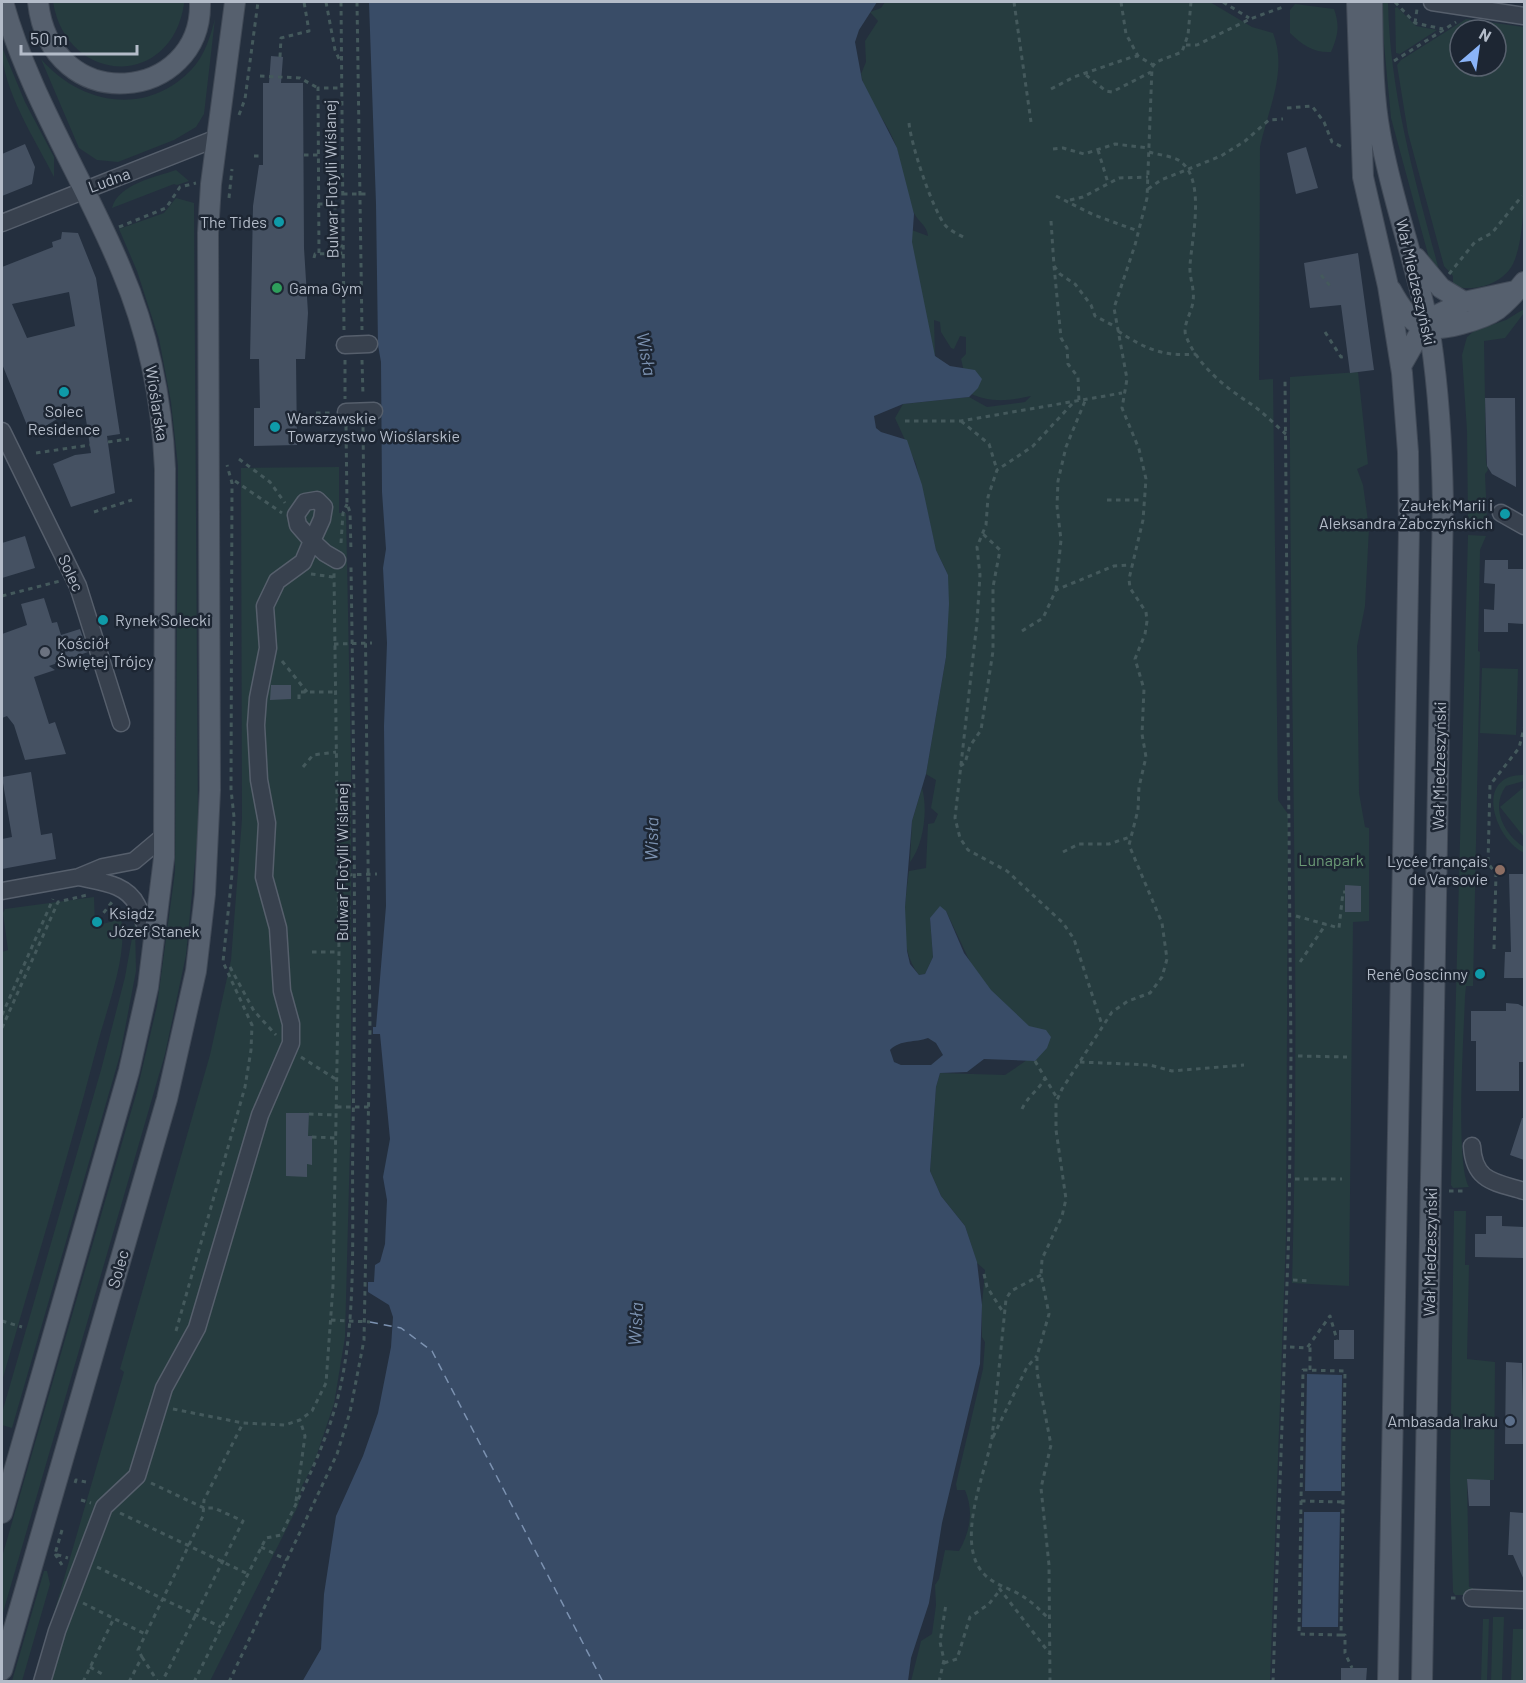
<svg xmlns="http://www.w3.org/2000/svg" width="1526" height="1683" font-family="Barlow,sans-serif">
	<rect width="100%" height="100%" fill="#242f3e"/>
	<path fill="#263c3f" fill-rule="evenodd" d="M53,2H184V4C171,90 67,85 53,2Z
		M885,2H1210L1252,27L1273,33C1288,71 1268,109 1260,147L1259,380L1273,379L1278,800L1288,814L1286,1236L1270,1681H911L921,1641L932,1634L936,1605L935,1585L939,1579L945,1550L959,1551C970,1532 974,1511 965,1490H957L956,1484L983,1369L985,1342L982,1337V1305L985,1270L977,1263L965,1226L941,1196L930,1171L936,1087L940,1073L1005,1075L1027,1060L1016,1059L946,911L930,918L933,957L925,974L919,975C897,947 905,904 909,871L926,868L928,824L934,823L938,814L931,808L936,780L926,774L946,657L948,575L936,550L916,464L895,418L903,404L969,397L987,407L1025,402L1031,396C1009,401 990,403 969,393L961,359L966,354V337L960,336L954,349L951,348L941,332L940,322L934,320L935,356L949,366L928,357L909,229L928,236C927,225 918,222 914,213C903,195 903,169 897,149C889,122 866,102 861,74L866,62L865,41L878,21L870,12L881,8Z
		M1380,2H1388C1390,96 1416,183 1440,274L1429,258L1391,118Z
		M1295,4L1334,9C1340,26 1338,36 1331,52C1314,53 1302,45 1290,33V10Z
		M1397,7L1416,26L1437,30L1400,54L1396,53L1395,8Z
		M215,19L204,114L196,127L174,140L118,162L97,160L79,148L41,59C81,105 147,117 192,69C205,55 210,37 215,19Z
		M1466,19L1524,27C1524,68 1524,110 1524,151C1524,183 1526,236 1513,264C1502,285 1474,292 1453,286V276L1444,266L1408,133L1397,65L1401,60ZM1460,30H1496V66H1460Z
		M2,47L25,102L54,157V177C35,139 1,88 2,47Z
		M176,170L189,181L177,185L174,184L112,208C118,184 156,177 176,170Z
		M176,198L194,203L198,831L186,955L165,1054L2,1616V1557L137,1091L157,1006L175,872L178,466L171,402L159,339L137,271L119,229L164,213Z
		M1524,309V313L1505,338L1484,341L1486,462L1488,470L1485,474L1487,520H1468L1467,431L1462,355L1467,337L1474,331L1506,320Z
		M1358,372L1368,464L1357,469L1363,485L1369,528L1365,606L1357,646L1359,793L1365,827L1369,828V921L1353,922L1349,1286L1292,1283C1301,981 1289,679 1290,377Z
		M339,467V513H346L351,760V1109L345,1337L334,1404L314,1463L302,1486L298,1506L210,1681L34,1682L124,1372L120,1369L210,1055L231,960L242,819L241,468Z
		M1468,535L1486,536L1480,550L1478,651L1480,652L1473,986H1466L1465,996C1464,1032 1455,1164 1469,1187L1453,1188L1451,1185Z
		M1482,668L1518,669L1516,735L1480,733Z
		M1524,775V781L1506,786C1490,808 1504,834 1524,847V853C1492,836 1475,774 1524,775Z
		M1524,787V837L1500,807Z
		M922,788C928,808 924,845 910,862L912,821Z
		M94,897L95,926L121,919C128,952 109,1003 100,1035C70,1151 35,1266 2,1381V952L8,950L3,913L5,909Z
		M135,921L136,971L120,1055L12,1428L2,1425V1413L101,1070L125,977Z
		M1454,1211H1466L1465,1265H1469L1467,1359L1495,1362L1494,1480H1467L1469,1587L1473,1588L1472,1595H1455L1453,1592L1450,1480Z
		M44,1571H47L50,1584L22,1681H12Z
		M1493,1617H1504L1502,1681H1491Z
		M1483,1619H1489L1487,1681H1481Z
		M1513,1629H1524V1681H1511Z"/>
	<path fill="#394c67" fill-rule="evenodd" d="M369,2H877L859,30L855,42L862,80L897,148L914,214L912,242L935,356L950,366L975,370L982,379L978,388L969,397L903,404L874,416L876,428L881,432L907,440L922,485L936,550L948,575L949,604L946,657L926,774L912,821L905,907L907,951L910,964L919,975L925,974L933,957L930,918L940,906L946,911L964,953L991,990L1029,1026L1046,1030L1051,1037L1047,1048L1035,1061L984,1059L967,1072L940,1073L936,1087L930,1171L941,1196L965,1226L977,1262L982,1305L980,1364L942,1523L929,1603L911,1658L908,1681L302,1682L321,1649L324,1594L336,1516L363,1456L378,1413L391,1347L393,1317L389,1305L368,1292V1282H374L375,1265L380,1262L385,1244L387,1200L383,1177L390,1139L380,1034H373V1027H376L386,906L384,726L387,643L383,568L386,549L382,492L381,362L378,345L376,204ZM928,1038L936,1043L943,1055L931,1065H901L894,1062L890,1050C901,1039 915,1043 928,1038Z
		M1307,1374L1342,1375L1341,1491H1305Z
		M1304,1512H1340L1338,1627H1302Z"/>
	<g fill="none" stroke-linecap="round" stroke-linejoin="round">
		<path stroke="#7c92b1" stroke-width="1.5" stroke-dasharray="8 6" stroke-linecap="butt" d="M370,1322L401,1328L432,1351L603,1682"/>
	</g>
	<path fill="#455162" fill-rule="evenodd" d="M271,56L283,57L281,83H303L304,248L308,313L305,359H296L297,445L254,446V408H260L259,359H250L253,206L259,165H263V83H269Z
		M25,144L35,167L32,184L2,196V154Z
		M1306,147L1318,188L1296,194L1287,153Z
		M62,232L78,233L96,278L120,434L107,436L115,493L71,507L53,464L75,455L91,453L84,406L65,414L31,435L2,364V267L53,247L52,242L61,239ZM69,292L75,326L27,338L12,304Z
		M1358,253L1374,370L1350,373L1341,305L1310,308L1304,263Z
		M1485,398H1515L1516,487L1492,474L1487,466Z
		M25,536L35,568L2,578V543Z
		M1485,560H1508V569H1524V624L1508,623V632H1484V609L1494,610L1495,584L1484,583Z
		M44,598L52,623L57,622L61,635L80,629L88,652L49,666L55,670L34,677L49,724L55,722L66,754L25,760L14,725L7,716L2,718V634L27,625L21,604Z
		M271,685H291V699L270,700Z
		M31,772L41,835L52,833L56,859L2,869V839L12,837L2,777Z
		M1509,874H1524V978H1504L1505,952H1511Z
		M1345,885L1361,886V912H1345Z
		M1506,1003L1518,1004L1524,1007V1062H1519V1091H1476V1041H1471V1011H1506Z
		M286,1113H309L308,1136H312V1165L307,1164V1177L286,1176Z
		M1522,1118H1524V1160L1510,1155Z
		M1486,1216H1502V1226L1524,1227V1258L1475,1257V1234H1486Z
		M1339,1330H1354V1359H1334V1340H1339Z
		M1506,1362L1522,1363L1524,1444H1505Z
		M1467,1479L1490,1480V1506H1469Z
		M1510,1512L1524,1513V1580L1513,1555H1508Z
		M1341,1668H1367L1366,1682H1341Z"/>
	<g fill="none" stroke-linecap="round" stroke-linejoin="round">
		<g stroke="#565f6c" stroke-width="19">
			<path id="minor" d="M1432,2L1524,16
				M2,223L217,138
				M345,345L369,344
				M346,412L374,411
				M2,431L78,586L121,723
				M1501,513L1524,526
				M79,877C100,882 126,883 137,905C145,921 141,922 155,937
				M2,891L79,877L103,867L134,861L165,835
				M1472,1146C1474,1182 1495,1182 1524,1191
				M1472,1598L1524,1600
				M42,1682L57,1631L104,1507L137,1476L164,1388L197,1328L260,1115L291,1043V1024L282,991L278,928L264,877L267,823L259,780L256,725L258,698L268,648L265,606L277,581L303,562L312,541L298,525L296,515L305,502L317,500L324,507L322,519L312,541L325,553L337,560"/>
		</g>
		<g stroke="#414a57" stroke-width="22">
			<path id="major" d="M38,2C51,119 203,102 200,2
				M1357,2L1363,177L1388,286L1402,373L1408,452L1409,529L1388,1682
				M1372,2C1373,45 1372,90 1380,133C1392,203 1419,270 1431,340C1439,394 1442,448 1443,503L1422,1682
				M1416,258L1441,288L1464,302
				M1391,290C1398,303 1408,319 1421,326C1437,334 1484,319 1498,309C1508,301 1516,292 1524,282
				M1401,366L1427,320L1464,302L1515,291
				M2,1513L129,1071L148,987L164,858L165,469C162,400 148,332 121,269C84,179 29,96 3,2
				M2,1670L167,1099L196,971L205,894L210,790L208,233L211,184L235,2"/>
		</g>
		<path stroke="#44595c" stroke-width="3" stroke-dasharray="4.5 4.5" stroke-linecap="butt" d="M326,2L335,50L340,61
			M341,2L344,330
			M357,2L362,330
			M1014,2L1031,122
			M1121,2L1126,34L1138,56
			M1223,2L1249,18
			M1395,2L1415,23L1443,29
			M1415,23L1417,9
			M1186,45H1197L1250,19L1283,7
			M280,57L281,38L309,31L304,2
			M1394,61L1456,22
			M1086,75L1106,91L1112,92L1151,72
			M260,76L300,78L318,88
			M1051,89L1074,77L1132,57L1138,56L1153,65
			M1287,108L1312,106L1324,122L1332,142L1344,148
			M239,115L245,99L258,2
			M909,123C911,145 932,208 945,225C950,231 958,234 965,238
			M1053,149L1063,148L1084,154L1115,144L1149,148
			M1098,150L1108,183
			M1149,152C1159,155 1172,156 1180,161C1206,180 1192,237 1190,265C1189,278 1195,289 1193,301C1192,313 1182,325 1186,336C1197,365 1226,388 1251,404C1263,412 1274,424 1286,434
			M304,155H318
			M254,156H263
			M1148,189L1161,180L1221,156L1245,141L1269,120L1283,119
			M343,194H366
			M1056,196L1094,215L1138,231
			M229,198L232,169
			M1070,200L1083,197L1119,178L1148,177
			M318,204H335V246H343
			M1051,221L1054,266L1060,274L1075,284L1091,305L1095,316L1116,327
			M119,227L166,208L180,187L196,183
			M319,253L318,88H342
			M314,258L315,254L343,253
			M1054,266L1061,338L1067,348L1068,364L1078,377L1079,402
			M1449,274L1475,242L1492,233L1522,196
			M1321,275L1331,287
			M1118,331C1145,349 1164,357 1196,354
			M1325,332L1341,357L1347,356
			M345,360V399
			M362,360L363,396
			M1072,404L1033,446L997,470L988,497L986,525L977,547L980,575L977,622L955,818L960,838L968,850L1007,871L1063,923L1074,939L1102,1025
			M316,413H332
			M905,421H961L1122,393
			M961,421L989,444L997,470
			M346,426L347,504L350,512L351,551
			M108,442L129,439
			M36,453L90,445
			M239,459L270,482L285,503
			M235,481L282,513
			M1107,500H1143
			M94,512L132,500
			M1464,528H1487
			M341,543L343,513L347,504
			M311,574L333,577
			M1056,590L1061,540L1057,506L1058,481L1066,447L1085,401
			M2,596L60,581
			M1022,631L1043,618L1056,590L1114,566L1130,565
			M334,644L372,643
			M282,661L307,692
			M299,699V692H335
			M960,766L965,763L970,746L981,730L993,651V587L1000,550L982,533
			M303,767L313,755L336,752
			M1063,852L1079,844H1109L1130,837
			M339,875L377,874
			M1296,916L1339,928L1343,892H1345
			M98,920L112,902
			M1494,949L1496,874L1488,863L1490,785L1519,748L1524,728
			M312,952H339
			M1300,962L1326,924
			M230,967L254,1011L276,1035
			M2,1015L53,899
			M2,1028L58,902L87,895
			M1298,1056L1347,1057
			M301,1057L337,1080
			M1035,1061L1057,1098
			M1080,1062L1150,1065L1172,1071L1244,1065
			M337,1107H373
			M1022,1109C1027,1097 1039,1090 1045,1078
			M309,1114L337,1115
			M312,1137L336,1138
			M1295,1179H1342
			M1449,1191H1467
			M984,1274L987,1287L1003,1312
			M1041,1275L1011,1291L1006,1299L992,1438C985,1474 953,1546 986,1576C996,1585 1008,1588 1019,1594C1030,1600 1039,1609 1048,1618
			M1293,1280L1310,1281
			M331,1320L370,1322
			M2,1321L22,1327
			M176,1331L245,1087L251,1050L252,1025L223,962L232,874L234,817L231,789L232,483L227,465
			M1290,1347L1307,1348L1330,1316L1337,1340
			M1303,1370L1345,1371L1341,1635L1299,1634Z
			M1310,1370V1344
			M173,1409L243,1423L285,1425L300,1420L312,1411L326,1383L333,1286L339,952L334,573
			M993,1437L1027,1367L1037,1356
			M75,1483L76,1480L86,1482
			M151,1483L204,1508H214L243,1521L162,1682
			M81,1500L91,1503
			M296,1501L305,1436L300,1420
			M1301,1501L1343,1502
			M120,1513L248,1574
			M62,1530L55,1554L68,1558
			M261,1547L287,1560
			M55,1554L62,1565
			M97,1567L221,1627
			M999,1588L1050,1654
			M1451,1598H1459
			M83,1603L145,1634
			M1341,1635H1345V1653L1352,1668
			M142,1657L158,1682
			M944,1663L957,1659L970,1617L989,1604L1000,1590
			M90,1667L102,1674
			M83,1682L114,1618
			M129,1682L142,1657L138,1650L203,1516L204,1500L243,1423
			M194,1682L266,1538L281,1535C304,1487 328,1441 340,1389C358,1308 351,1216 353,1133C356,944 354,756 351,567
			M229,1682L337,1454L350,1412L364,1340L370,1030L363,426
			M939,1682L944,1660L940,1642L946,1604
			M1050,1682L1049,1565L1041,1488L1051,1445L1037,1372V1356L1049,1314L1041,1275L1042,1259L1062,1216L1066,1199L1056,1130V1102L1062,1089L1112,1012L1128,1001L1150,993L1162,977L1167,959L1162,923L1129,845L1138,810L1139,787L1146,757L1142,734L1144,689L1135,659L1145,634L1147,621L1146,612L1130,588L1129,579L1143,520L1146,479L1139,449L1122,408L1127,379L1114,308L1135,245L1147,198L1152,67L1156,62L1182,52L1188,35L1191,2
			M1273,1682L1289,1227L1291,1056L1285,378"/>
		<use href="#minor" stroke="#38414e" stroke-width="16"/>
		<use href="#major" stroke="#56606e" stroke-width="20"/>
	</g>
	<g fill="#0f9aa8" stroke="#1d2633" stroke-width="2">
		<circle cx="279" cy="222" r="6"/>
		<circle cx="64" cy="392" r="6"/>
		<circle cx="275" cy="427" r="6"/>
		<circle cx="1505" cy="514" r="6"/>
		<circle cx="103" cy="620" r="6"/>
		<circle cx="97" cy="922" r="6"/>
		<circle cx="1480" cy="974" r="6"/>
	</g>
	<circle fill="#2e9e5b" stroke="#1d2633" stroke-width="2" cx="277" cy="288" r="6"/>
	<circle fill="#6b7280" stroke="#1d2633" stroke-width="2" cx="45" cy="652" r="6"/>
	<circle fill="#8d6e63" stroke="#1d2633" stroke-width="2" cx="1500" cy="870" r="6"/>
	<circle fill="#5c6f8a" stroke="#1d2633" stroke-width="2" cx="1510" cy="1421" r="6"/>
	<g text-anchor="middle" stroke-width="5" stroke-linejoin="round" paint-order="stroke">
		<g font-size="16" fill="#b4bcc9" stroke="#1d2633">
			<text transform="translate(331 179) rotate(-91)" y="6">Bulwar Flotylli Wiślanej</text>
			<text transform="translate(109 180) rotate(-20)" y="6">Ludna</text>
			<text transform="translate(1416 282) rotate(77)" y="6">Wał Miedzeszyński</text>
			<text transform="translate(157 403) rotate(81)" y="6">Wioślarska</text>
			<text transform="translate(71 573) rotate(65)" y="6">Solec</text>
			<text transform="translate(1439 766) rotate(-89)" y="6">Wał Miedzeszyński</text>
			<text transform="translate(342 862) rotate(-90)" y="6">Bulwar Flotylli Wiślanej</text>
			<text transform="translate(1430 1252) rotate(-89)" y="6">Wał Miedzeszyński</text>
			<text transform="translate(118 1269) rotate(-74)" y="6">Solec</text>
		</g>
		<g font-size="16" fill="#b4bcc9" stroke="#1d2633" text-anchor="end">
			<text x="267" y="228">The Tides</text>
			<text x="289" y="294" text-anchor="start">Gama Gym</text>
			<text x="64" y="417" text-anchor="middle">Solec<tspan x="64" dy="18">Residence</tspan></text>
			<text x="287" y="424" text-anchor="start">Warszawskie<tspan x="287" dy="18">Towarzystwo Wioślarskie</tspan></text>
			<text x="1493" y="511">Zaułek Marii i<tspan x="1493" dy="18">Aleksandra Żabczyńskich</tspan></text>
			<text x="115" y="626" text-anchor="start">Rynek Solecki</text>
			<text x="57" y="649" text-anchor="start">Kościół<tspan x="57" dy="18">Świętej Trójcy</tspan></text>
			<text x="1488" y="867">Lycée français<tspan x="1488" dy="18">de Varsovie</tspan></text>
			<text x="109" y="919" text-anchor="start">Ksiądz<tspan x="109" dy="18">Józef Stanek</tspan></text>
			<text x="1468" y="980">René Goscinny</text>
			<text x="1498" y="1427">Ambasada Iraku</text>
		</g>
		<g font-size="16" fill="#6b9a76" stroke="#1d2633">
			<text x="1331" y="866">Lunapark</text>
		</g>
		<g font-size="18" font-style="italic" fill="#7c92b1" stroke="#1d2633">
			<text transform="translate(646 354) rotate(80)" y="6">Wisła</text>
			<text transform="translate(652 839) rotate(-89)" y="6">Wisła</text>
			<text transform="translate(636 1324) rotate(-87)" y="6">Wisła</text>
		</g>
	</g>
	<rect width="1526" height="1683" fill="none" stroke="#b4bcc9" stroke-width="6"/>
	<g transform="translate(1478 48) rotate(29)"><circle r="28" fill="#1d2633" stroke="#59626f" stroke-width="1.5"/>
	<path d="M0-4.5L10 22L0 15L-10 22Z" fill="#8ab4f8"/>
	<text y="-9" font-size="16" font-weight="bold" text-anchor="middle" fill="#b4bcc9">N</text>
	</g>
	<path d="M21 45v9h116v-9" fill="none" stroke="#b4bcc9" stroke-width="3"/>
	<text x="30" y="45" font-size="18" fill="#b4bcc9" stroke="#1d2633" stroke-width="4.5" paint-order="stroke">50 m</text>
</svg>
